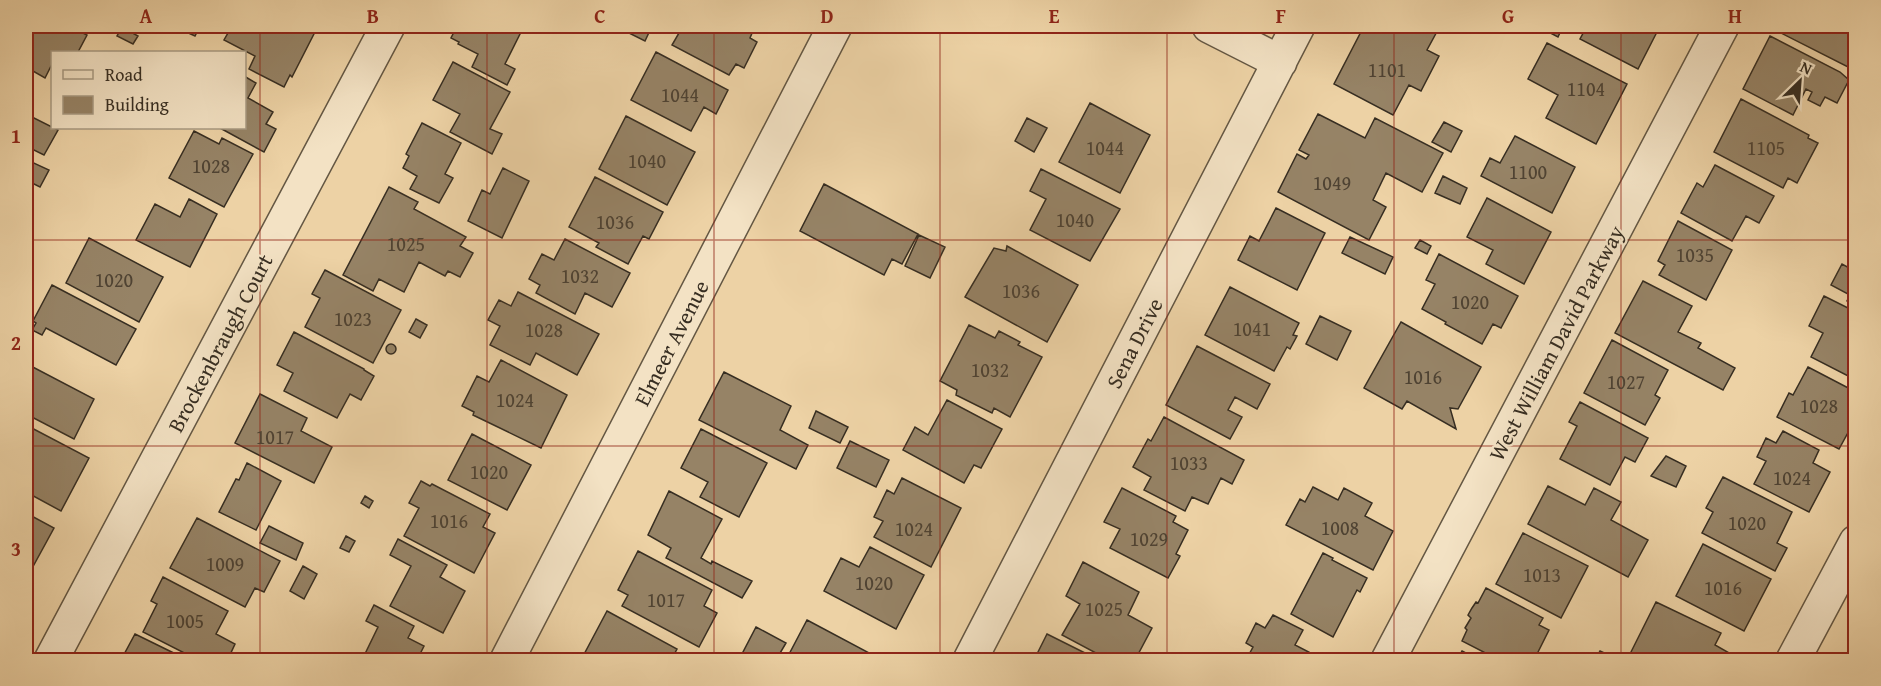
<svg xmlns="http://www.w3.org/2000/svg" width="1881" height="686" font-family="'Gentium Book Plus',serif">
	<rect width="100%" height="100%" fill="#edd2a5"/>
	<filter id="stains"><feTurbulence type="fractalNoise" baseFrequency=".00333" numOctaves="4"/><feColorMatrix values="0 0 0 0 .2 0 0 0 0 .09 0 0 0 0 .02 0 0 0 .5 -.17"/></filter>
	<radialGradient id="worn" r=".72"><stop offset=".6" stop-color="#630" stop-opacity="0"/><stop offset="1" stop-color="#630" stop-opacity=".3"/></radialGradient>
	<path fill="#968366" stroke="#372e22" stroke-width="1.5" d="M26,26H69L87,35L78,52H52V64L45,78L26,67Z
		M173,26H200L195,36Z
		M232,26H318L292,77L290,75L284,87L249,69L255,56L224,40Z
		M457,26H524L505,64L515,69L507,85L472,67L478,54L458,44L459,42L451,38Z
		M615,26H652L645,41Z
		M683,26H755L750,38L757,42L744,68L736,64L729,75L672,45Z
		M1364,26H1440L1427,50L1439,56L1421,91L1409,85L1393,115L1334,84Z
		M1537,26H1563L1558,37Z
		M1587,26H1660L1638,69L1580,39Z
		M1780,26H1843L1841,30L1856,38V71L1777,31Z
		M122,27L138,36L133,44L117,36Z
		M1770,36L1840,72L1849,80L1837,103L1825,97L1820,106L1808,100L1812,92L1806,89L1793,115L1743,89Z
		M1547,43L1627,84L1596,144L1546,118L1558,95L1528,79Z
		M656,52L728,90L716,114L704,107L691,131L631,100Z
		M453,62L510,92L490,129L502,134L492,154L450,132L460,114L433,100Z
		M244,76L256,83L248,98L273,112L266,124L276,129L264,152L220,128H244Z
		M1741,99L1809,135L1808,138L1818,143L1797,183L1788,178L1783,188L1714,152Z
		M1090,103L1150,135L1120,193L1059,162Z
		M26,114L58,130L44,155L32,149L27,160L49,170L40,187L26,180Z
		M1318,114L1365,138L1375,118L1443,153L1422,192L1386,173L1373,200L1386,207L1369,240L1278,192L1297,154L1306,159L1309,155L1299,150Z
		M626,116L695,152L667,205L599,169Z
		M1027,118L1047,128L1034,152L1015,141Z
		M1444,122L1462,131L1451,152L1432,142Z
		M422,123L461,143L445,174L453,178L439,203L410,189L417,176L403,168L409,156L406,154Z
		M194,131L219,144L222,138L253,154L224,207L169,178Z
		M1515,136L1575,167L1552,213L1481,176L1490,158L1500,163Z
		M1715,165L1774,196L1759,223L1746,216L1732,241L1681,213L1697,183L1703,187Z
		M503,168L529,181L502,238L468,221L482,190L490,194Z
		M1041,169L1120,209L1090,261L1030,230L1046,199L1030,191Z
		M1443,176L1467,188L1460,204L1435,193Z
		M595,177L663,212L649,239L643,236L628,264L596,247L599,243L569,227Z
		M824,184L918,234L902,264L892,259L884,275L800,231Z
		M389,187L418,202L414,209L466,237L460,246L473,253L460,277L448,271L445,276L419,262L404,292L379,279L373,291L343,275Z
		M1487,198L1551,232L1524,284L1486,264L1493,250L1467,237Z
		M189,199L217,214L190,267L136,240L155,204L180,217Z
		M1276,208L1325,233L1297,290L1238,260L1250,236L1259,241Z
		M1678,221L1732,250L1706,300L1659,275L1665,265L1658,261Z
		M919,235L945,247L930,278L905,266Z
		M1350,237L1393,257L1385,274L1342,253Z
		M89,238L163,277L139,322L66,283Z
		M565,239L630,273L612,307L585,293L575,314L536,293L540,285L529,279L542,254L554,260Z
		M1420,240L1431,246L1427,254L1415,248Z
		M1007,246L1078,285L1047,342L965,297L994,248L1006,251Z
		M1439,254L1518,296L1501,328L1493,324L1482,344L1445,324L1446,322L1422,309L1435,284L1426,280Z
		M1856,260V305L1847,301L1850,295L1831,285L1842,264L1851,269Z
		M325,270L401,310L373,363L305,327L320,298L312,294Z
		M1643,281L1692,306L1678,332L1701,343L1698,348L1735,368L1723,390L1615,333Z
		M52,285L136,329L116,365L46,328L42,335L32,330L36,323L33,321Z
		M1230,287L1299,323L1293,335L1297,336L1290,349L1287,347L1274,371L1205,335Z
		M518,292L599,334L577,375L536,353L530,365L490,345L500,326L488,320L499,300L511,306Z
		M1824,296L1856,312V380L1811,357L1823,333L1809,326Z
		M1320,316L1351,331L1337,360L1306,344Z
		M416,319L427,325L420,338L409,332Z
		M1401,322L1481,367L1458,409L1450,408L1456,429L1407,401L1402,409L1364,388Z
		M969,325L995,338L999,331L1020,342L1018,345L1042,357L1010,417L994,408L992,413L956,395L957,390L940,381Z
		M294,332L364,369V370L374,376L361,400L350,394L337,418L284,391L293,373L277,365Z
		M1612,340L1668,370L1655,395L1660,398L1645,425L1584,393Z
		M386 349a5 5 0 1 1 10 0a5 5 0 1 1-10 0Z
		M1197,346L1270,384L1257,409L1235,397L1228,410L1242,417L1230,439L1166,405Z
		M501,360L567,395L541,448L473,415L474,412L462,406L477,376L489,382Z
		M27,364L94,399L74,439L26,414Z
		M1808,367L1856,392V418L1839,449L1777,417L1789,393L1793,395Z
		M724,372L791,406L780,430L808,445L796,469L699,420Z
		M260,394L307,418L301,431L332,447L314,483L235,443Z
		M947,400L1002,429L981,468L974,465L964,483L903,450L915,427L928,435Z
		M1580,402L1648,438L1635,462L1625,457L1610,485L1560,459L1577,426L1569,422Z
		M816,411L848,427L840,443L809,428Z
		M1164,417L1244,460L1232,484L1221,478L1208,504L1192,497L1185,511L1144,490L1151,477L1133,467L1148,439L1151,441Z
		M26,425L89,458L61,511L26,492Z
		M701,429L767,463L739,517L700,497L708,482L681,468Z
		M1783,431L1819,450L1813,463L1830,472L1809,512L1754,484L1766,461L1757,457L1766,438L1776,443Z
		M472,434L531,465L507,510L448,480Z
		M850,441L889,460L876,487L837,468Z
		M1666,456L1686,466L1676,487L1651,476Z
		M247,463L281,481L256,530L219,512L236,479L239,480Z
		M1723,477L1792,512L1777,543L1787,548L1775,571L1702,533L1713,512L1706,508Z
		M902,478L961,508L931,567L874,537L883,521L874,517L887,490L894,494Z
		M421,481L430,486L432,484L490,514L483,527L495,533L474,573L404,536L419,508L409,503Z
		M1548,486L1585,505L1594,488L1621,502L1611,520L1648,540L1628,577L1528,524Z
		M1313,487L1338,500L1344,488L1372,503L1365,516L1393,531L1373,570L1286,525L1300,499L1305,502Z
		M1122,488L1176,516L1173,522L1188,530L1176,554L1180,556L1168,578L1110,548L1120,529L1104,522Z
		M669,491L722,519L701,558L711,564L712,561L752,581L742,598L666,558L671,548L648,535Z
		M365,496L373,501L369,508L361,503Z
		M26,513L54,528L30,572L26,570Z
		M197,518L280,561L264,592L255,588L245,607L170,568Z
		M269,526L303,543L296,560L260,543Z
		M1523,533L1588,566L1561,618L1496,584Z
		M346,536L355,541L349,552L340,548Z
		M398,539L447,565L440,577L465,591L443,633L390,606L411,566L390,555Z
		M1703,544L1771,579L1744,631L1676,596Z
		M870,547L924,575L896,629L824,591L841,558L859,567Z
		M638,551L712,590L704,606L717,613L699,647L622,606L628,595L618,590Z
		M1323,553L1333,558L1332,560L1367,578L1360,592L1357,590L1333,637L1291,614Z
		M1083,562L1139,592L1128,615L1152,628L1135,660H1109L1062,635L1080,604L1066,596Z
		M303,566L317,574L304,599L290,591Z
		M163,577L228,611L216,634L235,644L228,659L215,653L211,660H198L143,632L157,604L151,601Z
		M1486,588L1543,618L1539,625L1549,630L1534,660H1499L1462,641L1467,630L1465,628L1471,618L1468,615L1472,608L1476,602L1478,603Z
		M1656,602L1721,633L1715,645L1731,654L1728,660H1641L1629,656Z
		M374,605L414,626L408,638L424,646L417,660H362L378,627L366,621Z
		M607,611L677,649L671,660H581Z
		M1273,615L1303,630L1295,645L1324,660H1246L1253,647L1246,643L1256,623L1265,628Z
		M807,620L873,655L871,660H786Z
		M756,627L786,643L776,660H755L742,654Z
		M135,634L188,660H121Z
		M1047,634L1099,660H1034Z
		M1462,651L1479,660H1457Z
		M1600,651L1619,660H1595Z"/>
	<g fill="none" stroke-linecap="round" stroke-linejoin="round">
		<g stroke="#645743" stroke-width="36">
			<path id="street" d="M1209,26L1280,62
				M51,660L388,26
				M507,660L835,26
				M970,660L1298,26
				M1388,660L1722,26
				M1793,660L1856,542"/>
		</g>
		<use href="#street" stroke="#f3e2c4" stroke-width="33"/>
	</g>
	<path fill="none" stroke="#8f2418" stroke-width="1.5" stroke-opacity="0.55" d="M260,26V660M487,26V660M714,26V660M940,26V660M1167,26V660M1394,26V660M1621,26V660M26,240H1856M26,446H1856"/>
	<g text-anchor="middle" stroke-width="4.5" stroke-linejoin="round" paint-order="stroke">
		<g font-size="20" fill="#4f4333">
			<text x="1387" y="77">1101</text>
			<text x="1586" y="96">1104</text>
			<text x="680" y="102">1044</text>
			<text x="1105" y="155">1044</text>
			<text x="1766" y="155">1105</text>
			<text x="647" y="168">1040</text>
			<text x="211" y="173">1028</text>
			<text x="1528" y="179">1100</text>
			<text x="1332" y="190">1049</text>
			<text x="1075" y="227">1040</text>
			<text x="615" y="229">1036</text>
			<text x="406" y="251">1025</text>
			<text x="1695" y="262">1035</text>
			<text x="580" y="283">1032</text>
			<text x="114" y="287">1020</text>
			<text x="1021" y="298">1036</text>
			<text x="1470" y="309">1020</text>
			<text x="353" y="326">1023</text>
			<text x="1252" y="336">1041</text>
			<text x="544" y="337">1028</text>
			<text x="990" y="377">1032</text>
			<text x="1423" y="384">1016</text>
			<text x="1626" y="389">1027</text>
			<text x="515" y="407">1024</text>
			<text x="1819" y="413">1028</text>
			<text x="275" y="444">1017</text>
			<text x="1189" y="470">1033</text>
			<text x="489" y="479">1020</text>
			<text x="1792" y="485">1024</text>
			<text x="449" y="528">1016</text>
			<text x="1747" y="530">1020</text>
			<text x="1340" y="535">1008</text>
			<text x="914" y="536">1024</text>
			<text x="1149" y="546">1029</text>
			<text x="225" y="571">1009</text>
			<text x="1542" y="582">1013</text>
			<text x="874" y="590">1020</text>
			<text x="1723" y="595">1016</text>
			<text x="666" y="607">1017</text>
			<text x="1104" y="616">1025</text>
			<text x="185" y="628">1005</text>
		</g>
		<g font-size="22" fill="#372e22" stroke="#f3e2c4">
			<text transform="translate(220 343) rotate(-62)" y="8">Brockenbraugh Court</text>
			<text transform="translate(671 343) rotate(-63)" y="8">Elmeer Avenue</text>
			<text transform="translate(1134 343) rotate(-63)" y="8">Sena Drive</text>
			<text transform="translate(1556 343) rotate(-62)" y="8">West William David Parkway</text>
		</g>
	</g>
	<rect width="1881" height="686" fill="none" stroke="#edd2a5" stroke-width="66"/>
	<rect x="51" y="51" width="195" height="78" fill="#f3e2c4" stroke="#a89a83" stroke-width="1.5"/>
	<rect x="63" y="70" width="30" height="9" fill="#f3e2c4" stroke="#a89a83" stroke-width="1.5"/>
	<text x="105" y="81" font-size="18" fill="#372e22">Road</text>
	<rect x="63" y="96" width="30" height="18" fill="#968366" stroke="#a89a83" stroke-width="1.5"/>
	<text x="105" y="111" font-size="18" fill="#372e22">Building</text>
	<g transform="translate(1800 81) rotate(25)" stroke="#f3e2c4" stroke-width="4.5" paint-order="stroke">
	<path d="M0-4.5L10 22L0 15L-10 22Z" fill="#372e22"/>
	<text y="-9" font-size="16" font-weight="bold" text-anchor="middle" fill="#372e22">N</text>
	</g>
	<rect x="33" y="33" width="1815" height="620" fill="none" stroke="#8f2418" stroke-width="2"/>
	<g font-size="20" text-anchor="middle" font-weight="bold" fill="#8f2418">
		<text x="146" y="23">A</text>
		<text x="373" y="23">B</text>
		<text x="600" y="23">C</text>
		<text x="827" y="23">D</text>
		<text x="1054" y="23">E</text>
		<text x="1281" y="23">F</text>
		<text x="1508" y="23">G</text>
		<text x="1735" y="23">H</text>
		<text x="16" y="143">1</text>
		<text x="16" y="350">2</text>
		<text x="16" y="556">3</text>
	</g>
	<rect width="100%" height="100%" filter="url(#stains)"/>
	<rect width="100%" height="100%" fill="url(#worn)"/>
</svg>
